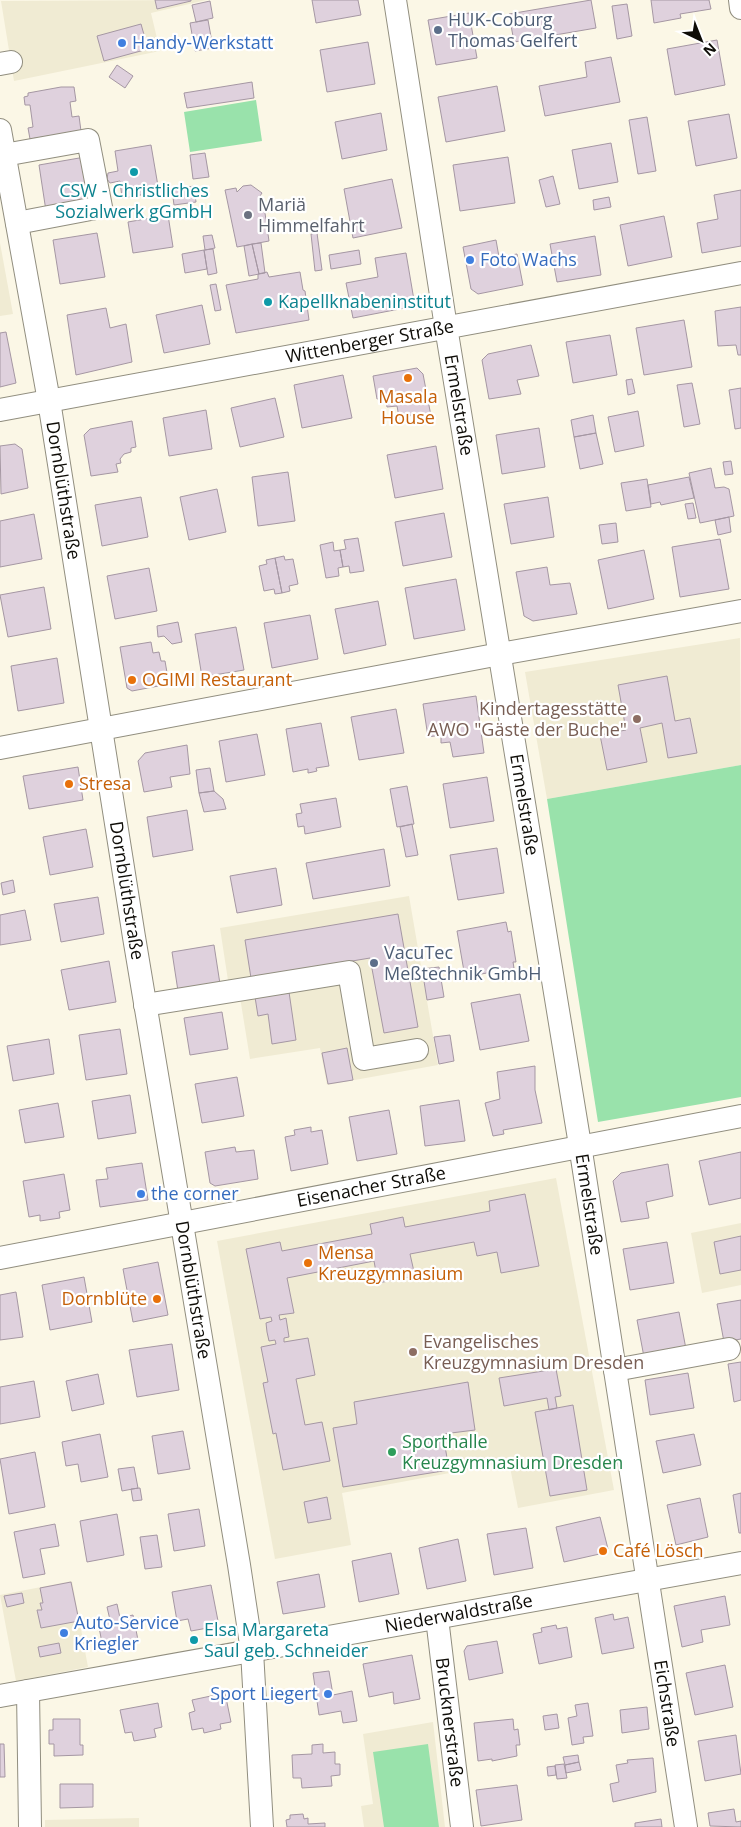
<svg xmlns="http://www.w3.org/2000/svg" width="741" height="1827" font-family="'Open Sans',sans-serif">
	<rect width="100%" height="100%" fill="#fbf7e6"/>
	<path fill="#f0ebd3" d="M206,0L151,13L160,51L14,81L1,1Z
		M0,243L13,314L0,316Z
		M740,638L741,765L547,799L525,672Z
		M409,896L438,1065L327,1085L320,1048L250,1059L238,985L229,987L220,928Z
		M556,1178L614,1490L518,1508L509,1462L342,1493L351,1545L275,1559L217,1241Z
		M741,1223V1285L702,1293L691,1233Z
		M72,1581L88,1667L16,1681L0,1595Z
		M433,1722L445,1827H364L361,1806L373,1804L363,1734Z
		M139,1818V1827H45V1820Z"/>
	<path fill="#99e2ab" d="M256,100L262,141L190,152L184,112Z
		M741,765V1097L598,1122L547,799Z
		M428,1744L439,1827H384L373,1752Z"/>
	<path fill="#dfd1dd" stroke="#a597a3" d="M155,0H191V1L157,9Z
		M312,0H358L361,15L316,23Z
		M591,0L596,28L514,42L509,14Z
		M651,0H709L711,9L680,14L681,18L654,23Z
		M210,1L213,18L196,22L192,5Z
		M627,4L632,36L617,39L612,6Z
		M469,13L477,58L436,65L428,20Z
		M208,20L213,48L195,51L190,23Z
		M141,24L148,49L104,61L97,36Z
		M717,40L725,85L675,95L667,49Z
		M368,42L375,84L327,92L320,50Z
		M611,57L620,102L545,116L539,86L587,77L585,62Z
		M117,65L133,76L125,88L109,77Z
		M252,82L254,98L187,108L184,93Z
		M497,86L505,131L446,142L438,97Z
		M61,87H74L76,101L70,102L72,117L79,116L81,131L30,139L28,128L33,127L30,105H25L24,97L28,96V93Z
		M381,113L387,150L342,159L335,122Z
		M729,114L737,158L696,166L688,121Z
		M647,117L656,171L638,174L629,120Z
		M611,143L618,182L579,189L572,150Z
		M151,145L159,192L122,198L120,181L110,183L107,179L108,173L118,171L115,151Z
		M205,153L209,177L193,179L190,155Z
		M85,157L92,203L46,211L39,165Z
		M508,157L515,203L460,211L453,165Z
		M553,176L560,204L546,207L539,180Z
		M392,179L402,228L353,238L344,189Z
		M251,185L262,193L260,196L264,206L269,241L237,247L225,190L236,188L237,192L243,186Z
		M194,186L196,202L174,205L172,190Z
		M741,190V246L702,253L697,223L718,219L714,195Z
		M609,197L611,207L594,210L593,200Z
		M168,215L173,247L133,253L128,222Z
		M664,216L672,257L628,266L620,225Z
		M97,233L105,277L60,284L53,240Z
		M317,233L322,270L315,271L311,234Z
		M212,235L215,248L205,250L203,236Z
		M595,236L601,275L557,282L550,244Z
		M496,240L499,257L517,254L523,285L478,294L471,289L463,247Z
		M261,243L265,273L259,274L252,244Z
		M252,244L259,274L249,276L244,246Z
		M213,249L217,273L208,275L204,250Z
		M204,250L207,269L185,273L182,254Z
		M359,250L361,264L331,269L329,255Z
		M406,253L415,306L353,318L346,283L378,277L375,258Z
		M267,272L269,277L300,272L303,290L305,291L309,320L236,333L226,285L258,279V274Z
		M216,284L221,310L215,311L210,285Z
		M202,305L210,344L164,353L156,315Z
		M741,307V355H738L736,345L718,346L715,311Z
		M106,308L110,328L126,324L132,362L76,375L67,315Z
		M684,320L692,367L644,375L636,328Z
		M6,332L16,383L0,387V333Z
		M610,335L617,375L573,383L566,342Z
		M531,345L539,376L517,380L521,394L489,399L482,360L488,354Z
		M417,368L423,374L431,416L412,419L411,415L399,417L397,406L387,407L385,398L377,399L373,376Z
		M343,375L352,418L302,428L294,385Z
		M632,379L635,393L628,395L626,380Z
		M692,383L700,424L684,427L677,385Z
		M741,388V428L735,429L729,390Z
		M275,398L284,437L240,447L231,408Z
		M206,410L212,449L169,456L163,418Z
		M638,411L644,446L615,452L608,417Z
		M593,415L596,433L574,437L571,420Z
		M132,421L136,447L131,448V452L124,454L120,459L121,463L116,464L118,472L91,476L84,435L90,429Z
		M539,428L545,467L502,474L496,435Z
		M596,433L603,464L580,469L574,437Z
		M15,444L22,449L28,488L1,494L0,446Z
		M436,446L443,489L395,498L387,455Z
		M731,461L733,474L725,475L723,462Z
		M711,468L715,488L724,487L729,489L734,516L700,523L689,473Z
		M288,472L295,521L258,526L252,477Z
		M689,477L694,498L661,505L660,502L651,504L648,485Z
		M647,479L651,507L626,511L621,483Z
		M217,489L226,532L189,540L180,497Z
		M141,497L148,537L102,546L95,505Z
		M548,497L554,537L511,544L504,504Z
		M693,503L696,518L688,519L685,504Z
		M444,513L452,557L403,566L395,522Z
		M34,514L42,559L0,567V521Z
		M729,517L731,532L718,535L715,520Z
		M616,523L618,542L602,544L599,525Z
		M358,538L364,571L350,573L349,566L343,567L340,550L346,549L344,540Z
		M720,539L729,589L680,597L672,547Z
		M333,542L334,551L340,550L343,567L338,568L339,576L326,578L320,545Z
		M644,550L654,599L608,609L598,560Z
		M284,556L285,560L293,559L298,584L289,586L290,591L282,593L275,558Z
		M275,558L282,593L275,594L274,589L264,591L259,566L267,564L266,560Z
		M547,567L550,585L570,583L577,614L533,621L524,616L516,572Z
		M149,568L157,611L115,619L107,576Z
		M456,579L465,630L414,639L405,588Z
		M44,587L51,629L8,637L0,595Z
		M378,601L386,645L344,654L335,609Z
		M310,615L318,659L272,668L264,623Z
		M178,622L182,642L172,644L164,636L158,637L157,626Z
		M236,627L244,670L202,677L195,634Z
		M151,642L153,653L159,652L161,661H165L169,684L132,691L127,688L120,647Z
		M57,658L64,703L18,711L11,666Z
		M667,676L675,721L690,718L697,753L668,758L662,723L640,728L647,762L607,770L600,735L626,730L618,685Z
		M476,696L484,753L453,757L450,742L441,743V735L428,737L423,704Z
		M396,709L404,753L359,760L351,717Z
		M321,723L329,766L316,768L317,771L313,772L308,773V769L293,772L286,729Z
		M257,734L265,775L226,782L219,741Z
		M187,745L190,774L170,777L172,787L144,792L138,761L145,753Z
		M78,767L83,800L29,809L23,776Z
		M210,768L214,791L199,793L196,770Z
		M487,777L494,821L450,828L443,784Z
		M407,786L414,824L397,827L390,789Z
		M214,791L223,799L226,809L204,812L199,793Z
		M336,798L341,827L305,834L304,826L298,827L296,814L302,813L300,804Z
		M187,810L193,850L153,857L147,817Z
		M412,824L418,855L406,857L400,827Z
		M86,829L93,867L50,875L43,837Z
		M497,848L504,893L458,900L450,855Z
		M384,849L390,886L313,899L306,863Z
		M276,868L282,905L237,913L230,876Z
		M13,880L15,892L3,895L1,883Z
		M98,897L104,934L61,942L54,904Z
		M25,910L31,940L0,945V915Z
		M398,914L418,1027L384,1033L370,958L251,978L245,940Z
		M506,922L508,932L511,931L516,962H513L514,968L465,977L457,931Z
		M214,945L220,984L178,991L172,952Z
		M109,961L116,1002L69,1010L61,970Z
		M439,967L444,997L427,1000L422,969Z
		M289,992L296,1040L272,1044L268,1014L258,1016L255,997Z
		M520,994L529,1041L480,1050L471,1003Z
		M222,1012L228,1049L190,1055L184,1018Z
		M120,1029L127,1074L86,1080L79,1035Z
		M450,1035L454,1061L439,1064L434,1037Z
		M49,1039L54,1074L13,1081L7,1046Z
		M347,1048L353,1080L328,1084L322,1053Z
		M535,1066V1090L542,1123L503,1130L504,1134L493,1136L485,1103L500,1099L497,1072Z
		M237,1077L244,1116L202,1123L195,1084Z
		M130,1095L136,1133L98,1139L92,1101Z
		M459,1100L465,1141L425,1146L420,1106Z
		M58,1103L64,1137L25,1143L19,1110Z
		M389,1110L397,1154L357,1161L349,1117Z
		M311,1127V1132L322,1130L328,1164L291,1171L285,1137L295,1135L294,1130Z
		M235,1147L236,1152L254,1150L258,1179L215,1186L210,1183L205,1152Z
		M741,1152V1198L709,1205L699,1161Z
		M142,1163L148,1200L100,1207L96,1180L108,1179L106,1168Z
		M668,1164L673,1196L646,1202L649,1218L621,1222L613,1181L621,1173Z
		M64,1174L70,1210L59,1212L60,1218L40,1221V1215L29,1217L23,1181Z
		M525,1194L539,1266L501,1273L497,1252L477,1256L474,1242L410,1254L415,1276L378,1283L374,1261L287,1278L294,1313L279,1315L280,1320L286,1318L289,1337L284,1338V1342L308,1338L315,1375L296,1379L305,1425L322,1422L330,1461L283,1470L276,1433L273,1434L263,1383L268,1382L261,1347L276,1344L275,1340L269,1341L267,1332L266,1323L272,1321L271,1317L260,1319L246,1249L280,1242L282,1251L372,1234L370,1224L403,1217L405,1227L490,1211L489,1201Z
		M741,1236V1270L720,1274L714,1242Z
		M667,1242L674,1283L630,1290L623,1249Z
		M158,1262L168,1315L133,1322L123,1269Z
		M84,1277L92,1322L50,1330L42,1285Z
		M16,1292L23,1337L0,1340V1295Z
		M741,1300V1339L724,1342L717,1304Z
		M679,1312L686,1349L644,1357L637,1320Z
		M172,1344L179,1390L137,1397L129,1350Z
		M741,1362V1400L734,1402L728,1364Z
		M556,1369L561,1396L555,1397L557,1408L549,1410L547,1398L504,1406L499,1378Z
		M688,1373L694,1408L650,1415L645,1380Z
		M98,1374L104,1404L72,1411L66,1381Z
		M34,1381L40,1417L0,1424V1387Z
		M468,1382L475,1430L443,1434L449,1470L343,1487L333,1428L357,1424L354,1402Z
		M573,1405L587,1490L550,1496L535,1412Z
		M183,1431L190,1469L158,1474L152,1436Z
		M100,1434L108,1477L81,1482L78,1464L66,1466L62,1442Z
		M694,1434L701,1465L663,1473L656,1441Z
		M35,1452L45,1507L9,1514L0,1459Z
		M134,1467L138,1488L122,1491L118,1469Z
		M140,1488L142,1500L133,1501L131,1489Z
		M741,1493V1533H739L733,1495Z
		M327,1497L331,1519L308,1523L304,1502Z
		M700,1498L708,1537L676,1545L667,1505Z
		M199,1509L205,1546L174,1551L168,1514Z
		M117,1514L124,1555L87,1562L80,1521Z
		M600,1517L608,1549L604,1553L564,1562L556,1527Z
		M55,1524L59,1546L40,1549L45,1574L23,1578L14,1532Z
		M526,1528L533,1568L494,1575L487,1534Z
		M157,1535L162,1567L145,1569L140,1537Z
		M458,1539L466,1581L427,1589L419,1548Z
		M391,1553L399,1594L359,1602L352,1561Z
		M319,1574L325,1607L283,1614L277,1582Z
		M71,1582L79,1621L41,1628L37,1610H42L40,1603H43L40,1588Z
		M211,1585L219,1626L191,1631L188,1619L177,1621L172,1592Z
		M22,1593L24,1603L7,1607L4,1596Z
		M725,1596L730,1625L701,1630L703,1642L682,1647L674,1606Z
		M117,1604L120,1618L133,1615L138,1640L127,1643L128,1649L114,1652L113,1646L103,1648L98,1622L110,1620L107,1607Z
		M613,1614L614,1620L628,1617L634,1648L602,1654L595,1618Z
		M556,1625L557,1629L567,1627L572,1657L539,1664L533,1634L542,1632L541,1628Z
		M497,1641L503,1673L469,1680L464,1651L467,1646Z
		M59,1643L61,1653L40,1657L38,1647Z
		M412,1655L420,1699L394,1704L393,1692L369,1697L363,1664Z
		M725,1665L733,1707L695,1715L686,1673Z
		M329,1671L333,1695L352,1691L357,1721L343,1723L341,1711L319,1715L313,1673Z
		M225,1693L231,1722L220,1724L221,1729L204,1733L203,1728L192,1730L189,1713L195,1711L192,1700Z
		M158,1703L162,1727L154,1729L156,1737L134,1741L132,1732L125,1733L120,1710Z
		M588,1703L593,1736L583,1737L584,1743L572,1745L568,1718L577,1716L575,1705Z
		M647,1707L649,1729L622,1733L620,1710Z
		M557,1714L559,1728L545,1730L543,1716Z
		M53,1719H80V1745H83V1755L54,1756V1744H49V1730H53Z
		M513,1719L514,1730L518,1729L520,1745H516L517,1756L492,1761V1759L478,1761L474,1723Z
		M736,1735L741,1774L705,1781L698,1741Z
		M0,1744H4L5,1777H0Z
		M323,1744V1753L335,1752V1764H340V1775L331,1776L332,1786L302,1788L301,1778H293L292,1755L312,1754V1745Z
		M578,1755L579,1762L565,1765L563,1757Z
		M653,1758L656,1792L613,1802L610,1784L619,1782L616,1765L628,1763L627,1760Z
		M579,1762L581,1770L566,1773L565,1765Z
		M564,1764L567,1778L557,1779L555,1765Z
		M555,1766L556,1775L548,1776L547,1767Z
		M60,1784H93V1807L60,1808Z
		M517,1785L522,1820L481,1826L476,1790Z
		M734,1809L736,1822L741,1821V1827L710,1826L708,1813Z
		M303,1814L304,1819L308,1818V1824L325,1823V1827H287L286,1820L290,1819V1815Z
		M661,1819L662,1827H635V1823Z"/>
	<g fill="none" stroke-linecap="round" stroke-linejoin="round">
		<g stroke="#918e7f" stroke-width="24">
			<g id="minor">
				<path id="s1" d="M395,0L446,327L580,1145L686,1827"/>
				<path d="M740,0L741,8"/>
				<path d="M0,64L11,62"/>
				<path id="s2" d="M0,130L49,401L134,937L239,1565L252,1651L262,1827"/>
				<path d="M4,155L88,140L101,207L17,223"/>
				<path id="s3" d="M0,410L741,273"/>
				<path d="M0,748L500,654L741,611"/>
				<path d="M145,1005L349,972L364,1059L417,1050"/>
				<path id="s4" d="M0,1258L741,1116"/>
				<path d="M615,1370L729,1349"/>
				<path id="s5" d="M437,1618L462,1827"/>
				<path d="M28,1691L30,1827"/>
				<path id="s6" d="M0,1696L741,1563"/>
			</g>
		</g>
		<use href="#minor" stroke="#fff" stroke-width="22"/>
	</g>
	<g fill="#5c6f8a" stroke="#fff" stroke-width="2">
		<circle cx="438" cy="30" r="5"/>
		<circle cx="374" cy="963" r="5"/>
	</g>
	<g fill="#3f7fe0" stroke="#fff" stroke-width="2">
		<circle cx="122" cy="43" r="5"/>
		<circle cx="470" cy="260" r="5"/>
		<circle cx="141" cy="1194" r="5"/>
		<circle cx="64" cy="1633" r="5"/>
		<circle cx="328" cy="1694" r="5"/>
	</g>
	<g fill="#0f9aa8" stroke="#fff" stroke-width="2">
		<circle cx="134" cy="172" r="5"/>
		<circle cx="268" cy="302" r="5"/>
		<circle cx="194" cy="1640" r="5"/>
	</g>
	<circle fill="#6b7280" stroke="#fff" stroke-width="2" cx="248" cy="215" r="5"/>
	<g fill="#e8710a" stroke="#fff" stroke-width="2">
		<circle cx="408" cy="378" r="5"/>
		<circle cx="132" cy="680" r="5"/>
		<circle cx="69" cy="784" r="5"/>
		<circle cx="308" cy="1263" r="5"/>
		<circle cx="157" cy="1299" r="5"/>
		<circle cx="603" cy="1551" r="5"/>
	</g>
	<g fill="#8d6e63" stroke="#fff" stroke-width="2">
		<circle cx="637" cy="719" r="5"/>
		<circle cx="413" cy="1352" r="5"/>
	</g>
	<circle fill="#2e9e5b" stroke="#fff" stroke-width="2" cx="392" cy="1452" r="5"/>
	<g text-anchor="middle" stroke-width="4.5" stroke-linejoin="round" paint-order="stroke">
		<g font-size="18" fill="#4e5e75" stroke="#fff" text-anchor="start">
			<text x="448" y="26">HUK-Coburg<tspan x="448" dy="21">Thomas Gelfert</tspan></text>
			<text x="384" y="959">VacuTec<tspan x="384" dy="21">Meßtechnik GmbH</tspan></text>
		</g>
		<g font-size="18" fill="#366cbe" stroke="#fff" text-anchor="start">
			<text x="132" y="49">Handy-Werkstatt</text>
			<text x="480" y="266">Foto Wachs</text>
			<text x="151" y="1200">the corner</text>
			<text x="74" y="1629">Auto-Service<tspan x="74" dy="21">Kriegler</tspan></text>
			<text x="318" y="1700" text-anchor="end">Sport Liegert</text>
		</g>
		<g font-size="18" fill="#0d838f" stroke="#fff" text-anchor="start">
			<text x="134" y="197" text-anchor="middle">CSW - Christliches<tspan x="134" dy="21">Sozialwerk gGmbH</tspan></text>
			<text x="278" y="308">Kapellknabeninstitut</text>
			<text x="204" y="1636">Elsa Margareta<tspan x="204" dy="21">Saul geb. Schneider</tspan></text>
		</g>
		<g font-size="18" fill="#5b616d" stroke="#fff" text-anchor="start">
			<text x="258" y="211">Mariä<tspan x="258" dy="21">Himmelfahrt</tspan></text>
		</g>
		<g font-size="18" fill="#0e0c07" stroke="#fff">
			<text dy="6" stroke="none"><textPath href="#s3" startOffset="376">Wittenberger Straße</textPath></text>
			<text dy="6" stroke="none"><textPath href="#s1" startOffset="410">Ermelstraße</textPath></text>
			<text dy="6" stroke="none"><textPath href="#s2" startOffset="366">Dornblüthstraße</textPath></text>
			<text dy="6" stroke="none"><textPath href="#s1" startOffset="815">Ermelstraße</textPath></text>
			<text dy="6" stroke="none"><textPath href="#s2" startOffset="771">Dornblüthstraße</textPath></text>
			<text dy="6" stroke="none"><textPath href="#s4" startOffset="378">Eisenacher Straße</textPath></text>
			<text dy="6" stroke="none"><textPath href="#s1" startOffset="1220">Ermelstraße</textPath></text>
			<text dy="6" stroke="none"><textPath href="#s2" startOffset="1176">Dornblüthstraße</textPath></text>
			<text dy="6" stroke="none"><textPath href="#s6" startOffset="466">Niederwaldstraße</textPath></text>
			<text dy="6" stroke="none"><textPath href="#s1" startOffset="1725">Eichstraße</textPath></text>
			<text dy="6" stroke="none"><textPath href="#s5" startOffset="105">Brucknerstraße</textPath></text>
		</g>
		<g font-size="18" fill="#c56008" stroke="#fff" text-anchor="start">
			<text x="408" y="403" text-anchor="middle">Masala<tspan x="408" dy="21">House</tspan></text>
			<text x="142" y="686">OGIMI Restaurant</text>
			<text x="79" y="790">Stresa</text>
			<text x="318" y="1259">Mensa<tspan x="318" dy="21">Kreuzgymnasium</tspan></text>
			<text x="147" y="1305" text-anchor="end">Dornblüte</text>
			<text x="613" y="1557">Café Lösch</text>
		</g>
		<g font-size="18" fill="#785e54" stroke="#fff" text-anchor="end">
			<text x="627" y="715">Kindertagesstätte<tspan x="627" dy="21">AWO "Gäste der Buche"</tspan></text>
			<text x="423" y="1348" text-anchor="start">Evangelisches<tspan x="423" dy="21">Kreuzgymnasium Dresden</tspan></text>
		</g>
		<g font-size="18" fill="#27864d" stroke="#fff" text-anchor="start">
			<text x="402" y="1448">Sporthalle<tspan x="402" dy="21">Kreuzgymnasium Dresden</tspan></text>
		</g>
	</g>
	<g transform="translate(701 40) rotate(137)" stroke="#ffffff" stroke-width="4" paint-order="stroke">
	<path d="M0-4L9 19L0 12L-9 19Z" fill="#0e0c07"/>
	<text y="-8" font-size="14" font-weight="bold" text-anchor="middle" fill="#0e0c07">N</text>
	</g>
</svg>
